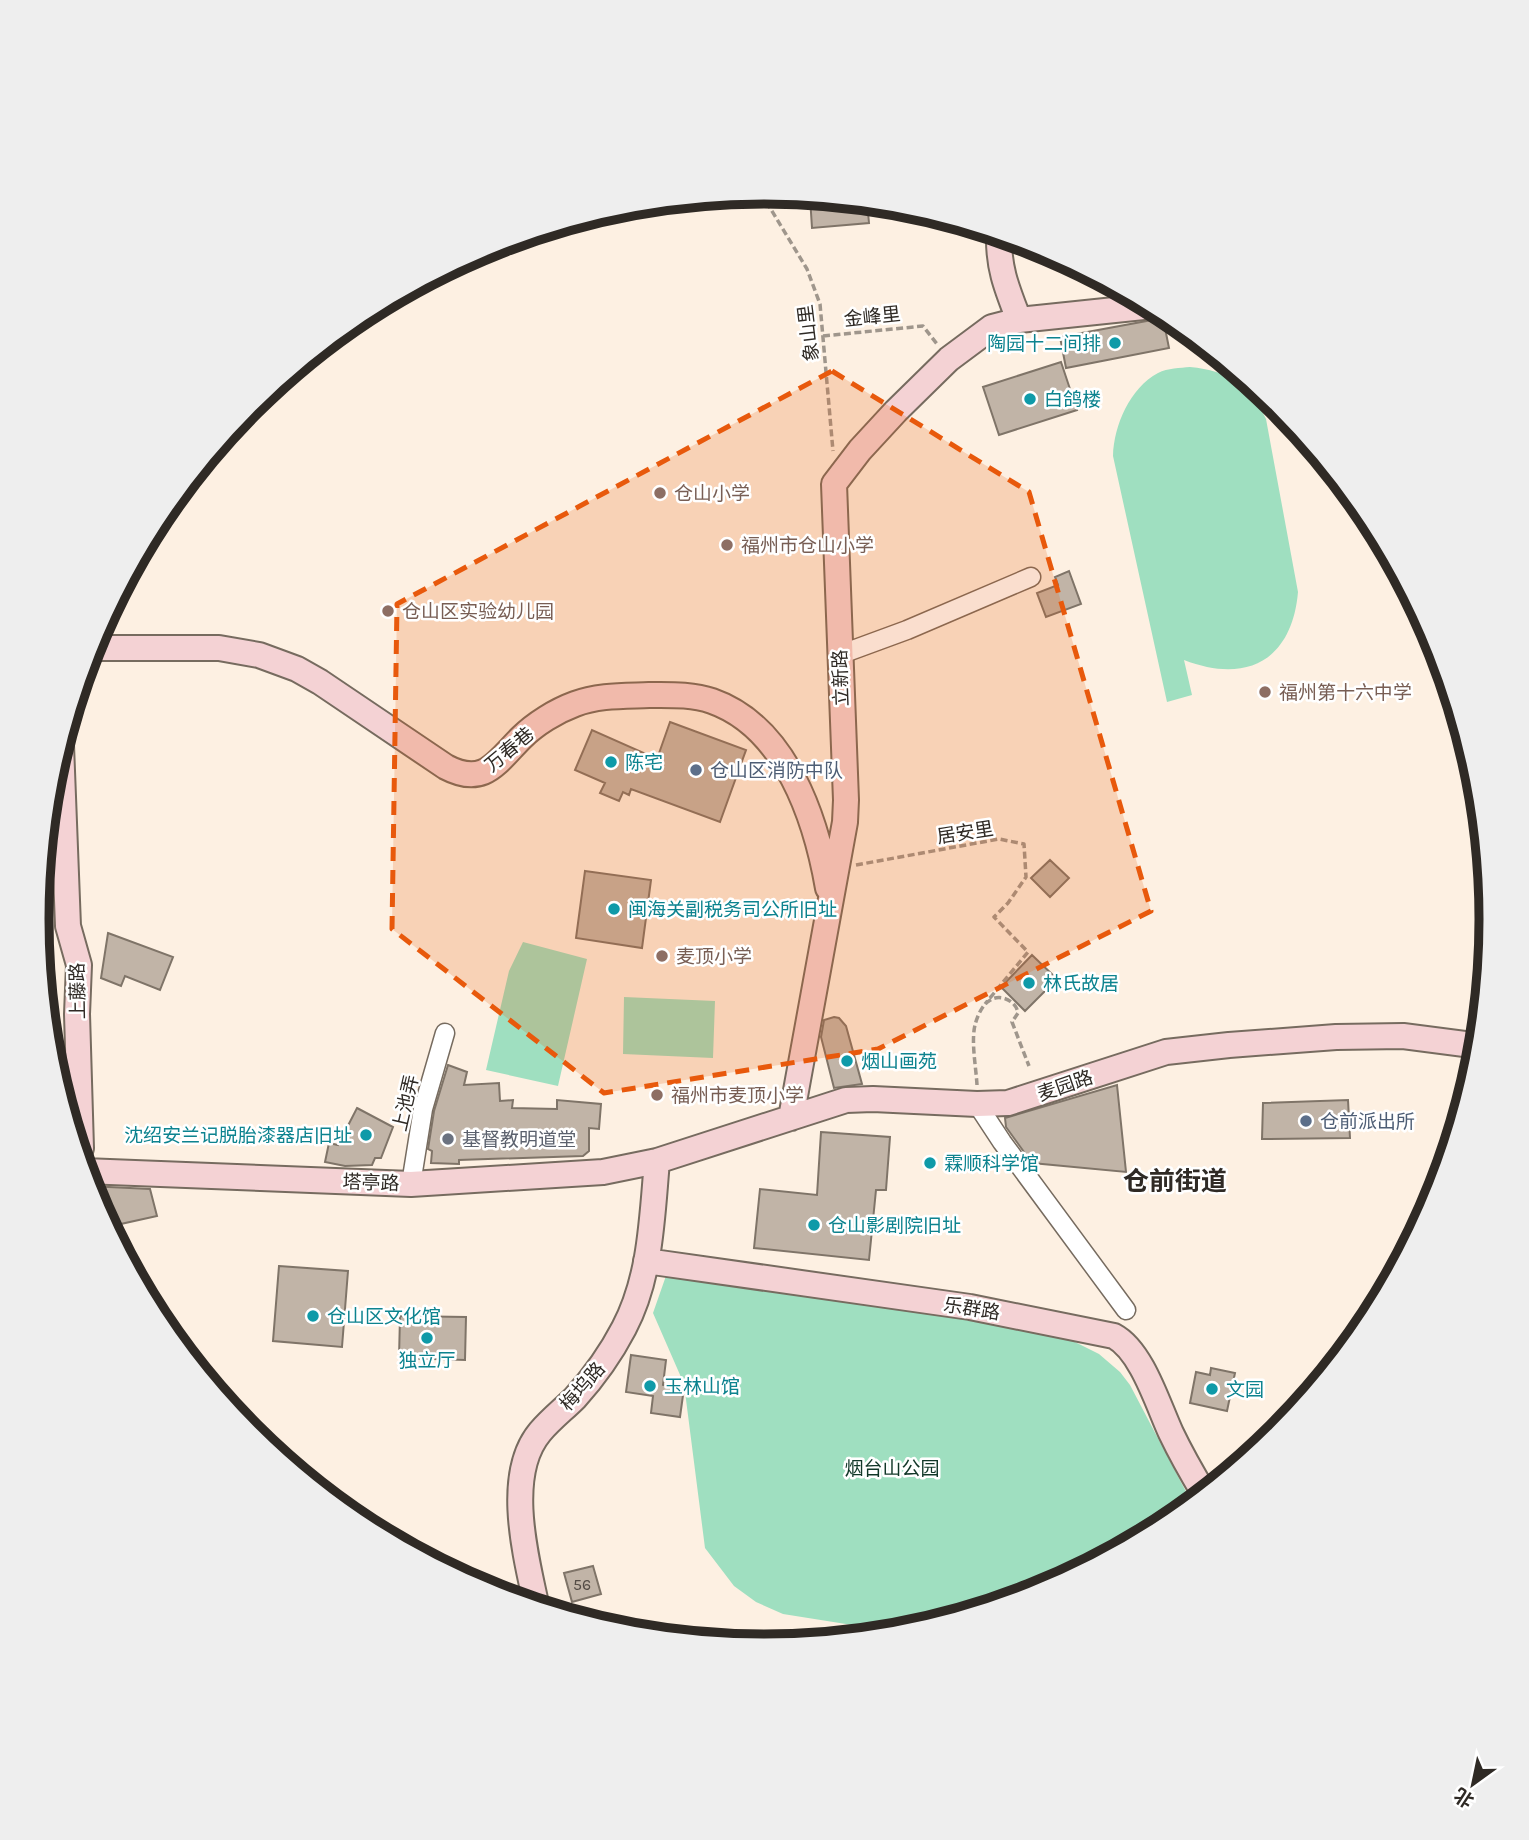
<svg xmlns="http://www.w3.org/2000/svg" width="1529" height="1840" font-family="Karla,'Noto Sans SC',sans-serif">
	<rect width="100%" height="100%" fill="#fdf0e2"/>
	<path fill="#9fdfc0" d="M1190,367C1229,371 1250,384 1266,419L1298,592C1292,661 1246,684 1184,660L1192,695L1167,702L1113,456C1114,425 1130,388 1158,373C1168,368 1180,368 1190,367Z
		M523,942L587,959L558,1086L486,1070L509,971Z
		M624,997L715,1001L713,1058L623,1054Z
		M667,1273L972,1318L1071,1340L1099,1354L1120,1372L1130,1385L1193,1505L1168,1525L1075,1575L1069,1576L1067,1579L1043,1593L906,1634L891,1635L871,1628L783,1614L756,1602L734,1586L705,1548L684,1384L653,1313Z"/>
	<path fill="#c1b4a7" stroke="#7f7468" stroke-width="2" d="M810,197L867,202L869,223L812,228Z
		M1163,318L1169,348L1066,368L1060,337Z
		M1061,362L1077,410L999,435L983,387Z
		M1069,571L1081,604L1046,617L1037,593L1058,585L1055,577Z
		M670,722L746,750L720,822L631,789L629,795L623,792L619,801L600,793L605,783L575,770L592,730L657,759Z
		M1050,860L1069,878L1050,897L1031,878Z
		M585,871L651,880L642,948L576,938Z
		M108,933L173,957L160,990L125,976L121,986L101,978Z
		M1032,955L1057,979L1025,1011L1001,987Z
		M834,1017L839,1018L846,1026L862,1084L834,1088L821,1037L824,1020Z
		M448,1065L467,1072L464,1085L499,1083L500,1101L513,1100L512,1108L557,1109V1100L601,1104L599,1129L589,1128V1151L583,1156L459,1160V1164L431,1163L432,1151L428,1149L434,1111Z
		M1117,1085L1126,1172L1032,1163L1006,1127L1005,1118Z
		M1348,1100L1350,1138L1262,1139L1263,1103Z
		M357,1108L393,1127L381,1158H375L372,1165L345,1166L325,1162L329,1143L338,1145Z
		M821,1132L890,1137L886,1190H876L869,1260L754,1248L760,1189L817,1195Z
		M88,1186L150,1189L157,1216L107,1227L92,1198Z
		M279,1266L348,1271L342,1347L273,1341Z
		M400,1316L466,1317L465,1360L399,1358Z
		M631,1355L666,1360L663,1385L684,1388L680,1417L651,1413L653,1396L626,1392Z
		M1211,1368L1235,1373L1227,1411L1190,1403L1196,1372L1210,1375Z
		M593,1566L601,1594L572,1602L564,1573Z"/>
	<g fill="none" stroke-linecap="round" stroke-linejoin="round">
		<g stroke="#766b5f" stroke-width="21">
			<path id="street" d="M839,655L907,630L1031,577
				M977,1104L1002,1142L1126,1310
				M411,1184L423,1109L445,1033"/>
		</g>
		<g stroke="#766b5f" stroke-width="28">
			<path id="secondary" d="M999,234C998,268 1007,289 1019,320
				M90,648H219L259,655L297,669L320,682L446,767C484,787 496,763 521,738C535,724 556,711 575,704C598,695 624,696 649,695C670,695 692,694 712,701C786,727 816,819 828,888
				M61,745L68,926L79,965L77,1014L81,1148L79,1155
				M791,1118L845,822L846,800L834,484L860,450L896,411L949,359L992,327L1019,320L1153,306
				M84,1171L411,1184L603,1172L657,1161L846,1100L873,1099L977,1104L1008,1103L1166,1052L1229,1045L1336,1037L1403,1036L1480,1046
				M646,1261L970,1307L1114,1336C1142,1351 1158,1405 1171,1433C1181,1454 1193,1475 1205,1495
				M537,1608C526,1557 504,1475 540,1432C551,1419 564,1409 575,1398C594,1377 611,1353 624,1328C651,1277 652,1217 657,1161"/>
		</g>
		<path stroke="#9f968c" stroke-width="3.5" stroke-dasharray="7 3.5" stroke-linecap="butt" d="M761,193L807,269L820,304L833,451
			M823,336L923,326L937,344
			M856,865L999,839L1024,844L1026,877L1008,903L994,917L1028,952L985,1004
			M977,1085C976,1067 971,1042 975,1025C977,1017 982,1005 989,1001C999,993 1016,1000 1018,1013L1012,1022L1029,1066"/>
		<use href="#street" stroke="#fff" stroke-width="18"/>
		<use href="#secondary" stroke="#f4d2d4" stroke-width="24"/>
	</g>
	<path fill="#e8590c" fill-opacity="0.2" stroke="#e8590c" stroke-width="5" stroke-dasharray="14 9" stroke-linejoin="round" d="M832,371L1029,492L1151,911L878,1049L604,1093L392,929L397,604Z"/>
	<g fill="#0f9aa8" stroke="#fff" stroke-width="2.5">
		<circle cx="1115" cy="343" r="7"/>
		<circle cx="1030" cy="399" r="7"/>
		<circle cx="611" cy="762" r="7"/>
		<circle cx="614" cy="909" r="7"/>
		<circle cx="1029" cy="983" r="7"/>
		<circle cx="847" cy="1061" r="7"/>
		<circle cx="366" cy="1135" r="7"/>
		<circle cx="930" cy="1163" r="7"/>
		<circle cx="814" cy="1225" r="7"/>
		<circle cx="313" cy="1316" r="7"/>
		<circle cx="427" cy="1338" r="7"/>
		<circle cx="650" cy="1386" r="7"/>
		<circle cx="1212" cy="1389" r="7"/>
	</g>
	<g fill="#8d6e63" stroke="#fff" stroke-width="2.5">
		<circle cx="660" cy="493" r="7"/>
		<circle cx="727" cy="545" r="7"/>
		<circle cx="388" cy="611" r="7"/>
		<circle cx="1265" cy="692" r="7"/>
		<circle cx="662" cy="956" r="7"/>
		<circle cx="657" cy="1095" r="7"/>
	</g>
	<g fill="#5c6f8a" stroke="#fff" stroke-width="2.5">
		<circle cx="696" cy="770" r="7"/>
		<circle cx="1306" cy="1121" r="7"/>
	</g>
	<circle fill="#6b7280" stroke="#fff" stroke-width="2.5" cx="448" cy="1139" r="7"/>
	<g text-anchor="middle" stroke-width="5" stroke-linejoin="round" paint-order="stroke">
		<g font-size="16" fill="#544c46">
			<text x="582" y="1590">56</text>
		</g>
		<g font-size="19" fill="#2f2a25" stroke="#fff">
			<text transform="translate(872 316) rotate(-6)" y="7">金峰里</text>
			<text transform="translate(808 333) rotate(-97)" y="7">象山里</text>
			<text transform="translate(840 678) rotate(-92)" y="7">立新路</text>
			<text transform="translate(509 749) rotate(-40)" y="7">万春巷</text>
			<text transform="translate(965 832) rotate(-9)" y="7">居安里</text>
			<text transform="translate(77 991) rotate(-91)" y="7">上藤路</text>
			<text transform="translate(1065 1085) rotate(-19)" y="7">麦园路</text>
			<text transform="translate(405 1103) rotate(-77)" y="7">上池弄</text>
			<text transform="translate(371 1182) rotate(2)" y="7">塔亭路</text>
			<text transform="translate(972 1308) rotate(9)" y="7">乐群路</text>
			<text transform="translate(582 1386) rotate(-49)" y="7">梅坞路</text>
		</g>
		<g font-size="19" fill="#0d838f" stroke="#fff" text-anchor="start">
			<text x="1101" y="350" text-anchor="end">陶园十二间排</text>
			<text x="1044" y="406">白鸽楼</text>
			<text x="625" y="769">陈宅</text>
			<text x="628" y="916">闽海关副税务司公所旧址</text>
			<text x="1043" y="990">林氏故居</text>
			<text x="861" y="1068">烟山画苑</text>
			<text x="352" y="1142" text-anchor="end">沈绍安兰记脱胎漆器店旧址</text>
			<text x="944" y="1170">霖顺科学馆</text>
			<text x="828" y="1232">仓山影剧院旧址</text>
			<text x="327" y="1323">仓山区文化馆</text>
			<text x="427" y="1367" text-anchor="middle">独立厅</text>
			<text x="664" y="1393">玉林山馆</text>
			<text x="1226" y="1396">文园</text>
		</g>
		<g font-size="19" fill="#785e54" stroke="#fff" text-anchor="start">
			<text x="674" y="500">仓山小学</text>
			<text x="741" y="552">福州市仓山小学</text>
			<text x="402" y="618">仓山区实验幼儿园</text>
			<text x="1279" y="699">福州第十六中学</text>
			<text x="676" y="963">麦顶小学</text>
			<text x="671" y="1102">福州市麦顶小学</text>
		</g>
		<g font-size="19" fill="#4e5e75" stroke="#fff" text-anchor="start">
			<text x="710" y="777">仓山区消防中队</text>
			<text x="1320" y="1128">仓前派出所</text>
		</g>
		<g font-size="19" fill="#5b616d" stroke="#fff" text-anchor="start">
			<text x="462" y="1146">基督教明道堂</text>
		</g>
		<g font-size="19" fill="#113728" stroke="#fff">
			<text x="892" y="1475">烟台山公园</text>
		</g>
		<g font-size="26" font-weight="bold" fill="#2f2a25" stroke="#fff">
			<text x="1175" y="1190">仓前街道</text>
		</g>
	</g>
	<path d="M0 0H1529V1840H0ZM49 919a715 715 0 1 1 1430 0a715 715 0 1 1-1430 0Z" fill="#eee" fill-rule="evenodd"/>
	<path fill="none" stroke="#2f2a25" stroke-width="9" d="M49 919a715 715 0 1 1 1430 0a715 715 0 1 1-1430 0Z"/>
	<g transform="translate(1473 1784) rotate(213)" stroke="#ffffff" stroke-width="5" paint-order="stroke">
	<path d="M0-5L12 26L0 18L-12 26Z" fill="#2f2a25"/>
	<text y="-10" font-size="19" font-weight="bold" text-anchor="middle" fill="#2f2a25">北</text>
	</g>
</svg>
